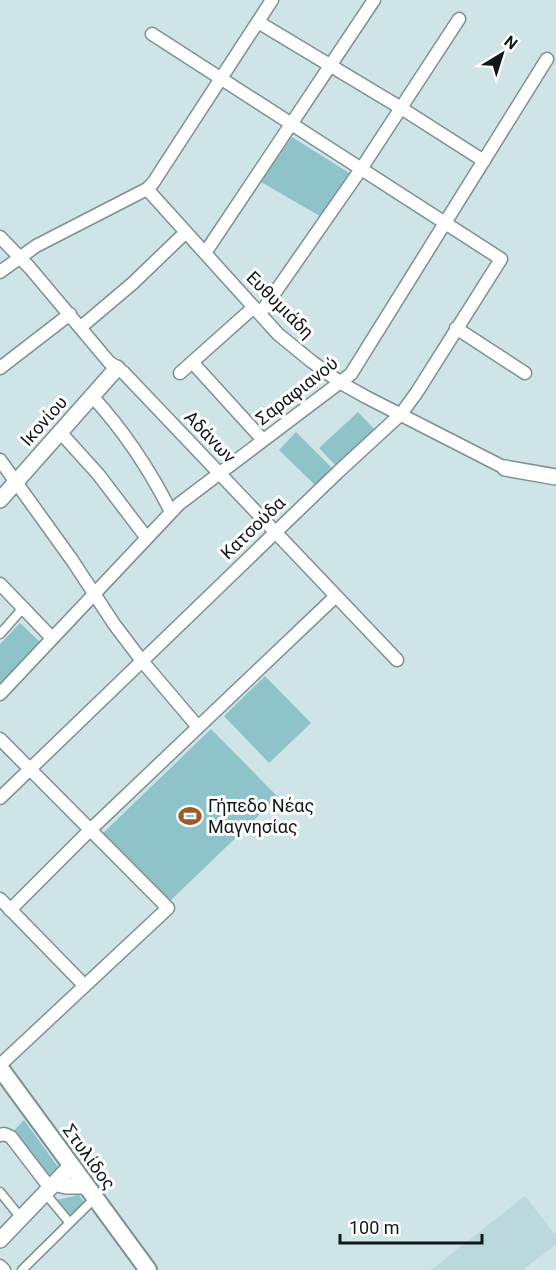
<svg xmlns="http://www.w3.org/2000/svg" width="556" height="1270" font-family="Roboto,sans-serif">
	<rect width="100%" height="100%" fill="#cfe4e7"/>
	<path fill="#bbd8dc" d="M525,1196L556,1236V1244L523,1270H431Z"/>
	<path fill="#8fc3ca" d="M292,137L354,176L325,219L261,182Z
		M358,412L376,431L337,467L319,448Z
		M296,432L334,470L317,487L279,450Z
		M20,623L42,644L0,689V644Z
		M265,676L311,723L269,763L224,716Z
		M211,729L278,797L168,903L102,834Z
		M24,1120L61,1171L50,1184L8,1137Z
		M79,1195L87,1206L69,1222L56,1200Z"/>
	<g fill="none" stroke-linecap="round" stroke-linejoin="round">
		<g stroke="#7d9092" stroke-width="11">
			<path id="pedestrian" d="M0,634L23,608
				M0,1192L21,1218
				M45,1193L69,1222
				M22,1270L95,1198"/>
		</g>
		<g stroke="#7d9092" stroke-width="15">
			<path id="minor" d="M258,22L401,108L484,161
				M147,189L278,334L311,361L341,383L366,397L505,468
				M0,237L30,268L109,362L123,372L397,660
				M205,253L374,0
				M0,272L36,246L147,189L153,183L272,0
				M260,314L361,169L459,19
				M81,327L133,283L186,232
				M456,328L525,373
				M192,362L263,440
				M0,368L70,314
				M180,373L254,307
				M92,396C124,431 150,470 171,512
				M60,432L98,474L146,537
				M0,460L72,560L114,624L142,661L198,727
				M0,584L52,638
				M0,694L179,504L351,374L547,59
				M0,739L168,908L0,1065
				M0,798L338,472L401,414L417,392L501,259L152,34
				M0,899L85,986
				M10,910L89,831L336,596
				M0,1135L4,1134L11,1137L50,1188
				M0,1266L4,1270"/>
		</g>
		<g stroke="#7d9092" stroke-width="18">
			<path id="tertiary" d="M505,468L556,477
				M0,500L117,368
				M54,1183L66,1186H86
				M0,1240L71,1166"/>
		</g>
		<g stroke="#7d9092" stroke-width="20">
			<path id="secondary" d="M0,1068L148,1270"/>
		</g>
		<use href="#pedestrian" stroke="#fff" stroke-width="8"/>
		<use href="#minor" stroke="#fff" stroke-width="12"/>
		<use href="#tertiary" stroke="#fff" stroke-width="15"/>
		<use href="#secondary" stroke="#fff" stroke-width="16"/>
	</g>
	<defs>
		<g id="stadium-bare" transform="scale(1.8)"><path d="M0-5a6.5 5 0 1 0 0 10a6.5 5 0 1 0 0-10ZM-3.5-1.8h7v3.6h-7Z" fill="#9d5b27" stroke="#fff" stroke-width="2.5" paint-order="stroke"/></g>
	</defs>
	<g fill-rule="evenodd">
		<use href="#stadium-bare" x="190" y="816"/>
	</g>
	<g text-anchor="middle" stroke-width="6" stroke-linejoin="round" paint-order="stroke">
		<g font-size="18" fill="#111819" stroke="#fff">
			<text transform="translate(280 305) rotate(45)" y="6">Ευθυμιάδη</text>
			<text transform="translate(297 391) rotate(-38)" y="6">Σαραφιανού</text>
			<text transform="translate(44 421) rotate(-48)" y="6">Ικονίου</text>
			<text transform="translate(210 437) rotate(46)" y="6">Αδάνων</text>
			<text transform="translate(253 528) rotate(-44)" y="6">Κατσούδα</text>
			<text transform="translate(89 1157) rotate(54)" y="6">Στυλίδος</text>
		</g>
		<g font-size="18" fill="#111819" stroke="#fff" text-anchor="start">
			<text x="208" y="812">Γήπεδο Νέας<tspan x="208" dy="21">Μαγνησίας</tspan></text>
		</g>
	</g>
	<g transform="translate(502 54) rotate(38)" stroke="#ffffff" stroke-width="4.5" paint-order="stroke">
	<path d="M0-4.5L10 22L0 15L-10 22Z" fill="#111819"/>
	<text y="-9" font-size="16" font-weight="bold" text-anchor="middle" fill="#111819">N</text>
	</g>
	<path d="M340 1234v9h142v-9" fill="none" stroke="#111819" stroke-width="3"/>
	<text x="349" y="1234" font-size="18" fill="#111819" stroke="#ffffff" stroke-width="4.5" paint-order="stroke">100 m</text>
</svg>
